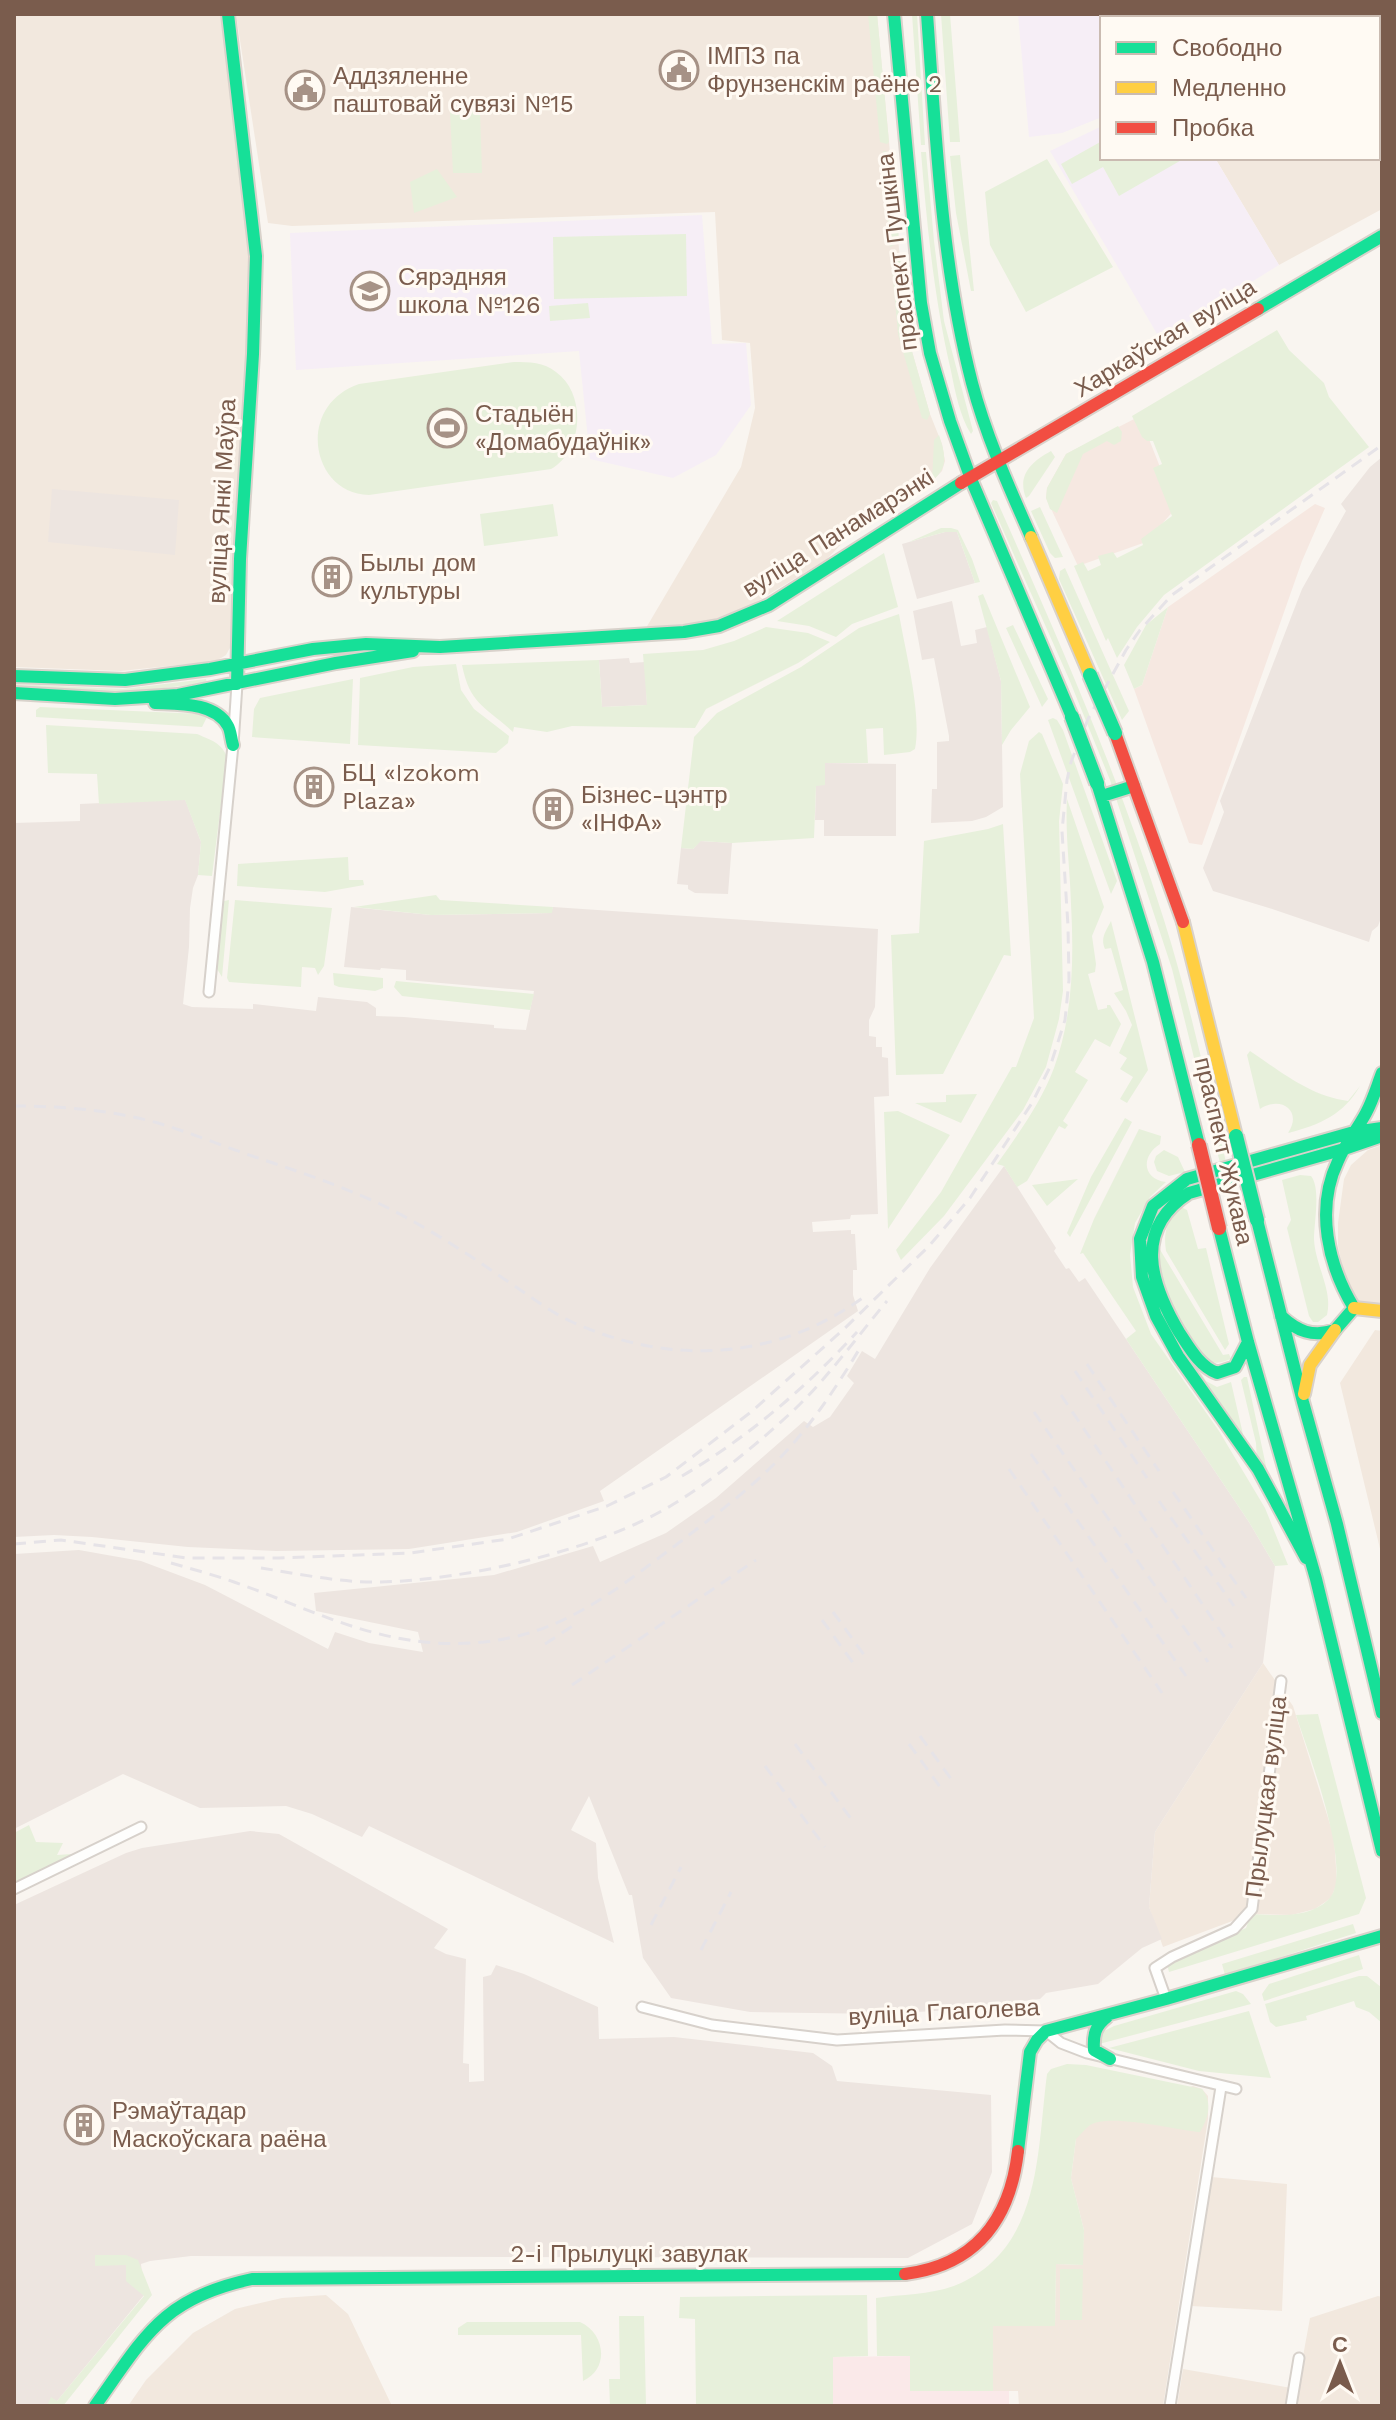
<svg xmlns="http://www.w3.org/2000/svg" width="1396" height="2420" font-family="'Work Sans',sans-serif">
	<rect width="100%" height="100%" fill="#f9f5f0"/>
	<path fill="#f2e8de" d="M14,14H224L257,255L232,644L226,655L216,661L121,671L14,667Z
		M236,14H877L907,334L930,414L942,444L945,461L942,471L932,481L851,534L827,559L753,604L707,622L646,628L741,467L755,408L750,343L722,340L715,212L292,226L268,223Z
		M1144,14H1382V209L1279,265L1215,158H1378V18H1144Z
		M1382,1145V1307L1362,1305L1353,1294L1343,1270L1338,1246V1223L1344,1179L1351,1165L1368,1150Z
		M1375,1330L1382,1331V1557L1340,1383Z
		M1263,1663L1293,1706L1334,1837L1337,1883L1331,1898L1315,1909L1292,1915L1251,1914L1163,1947L1149,1907L1155,1832Z
		M1193,2086L1202,2089L1208,2096V2119L1163,2406H1019L1018,2391H993V2326H1055L1056,2264L1082,2265L1084,2230L1071,2178L1076,2139L1074,2123Z
		M1211,2177L1287,2184L1282,2311L1191,2306Z
		M326,2295L348,2314L392,2406H128L146,2380L193,2333L235,2309L282,2298Z
		M1378,2296L1382,2297V2406H1177L1183,2369L1297,2389L1310,2318Z"/>
	<path fill="#f6e8e1" d="M1140,416L1176,508L1146,542L1078,566L1046,498L1047,488L1066,454Z
		M1315,504L1325,508L1302,561L1202,845L1189,843L1134,689L1142,685L1168,607Z"/>
	<path fill="#ede5e0" d="M1382,457V915L1378,926L1372,931L1369,942L1269,908L1213,891L1203,868L1224,812L1220,801L1302,589L1346,511L1341,504L1370,467Z
		M52,489L179,500L175,555L48,542Z
		M945,532H957L975,583L917,599L902,544Z
		M952,601L961,646L977,643L975,630L987,627L1001,681L1003,807L986,817L972,821L931,823L932,789H937V742L949,741V736L934,658L922,660L913,611Z
		M629,658L630,663L645,662L647,705L602,707L599,660Z
		M825,763L896,764V836H824V820H815L816,785Z
		M185,799L201,842L198,875L193,888L190,908L189,947L183,1004L192,1007L253,1009V1004L316,1011L318,997L367,1002L376,1008V1016L404,1017L494,1025V1028L526,1030L534,991L406,980V970L381,968L380,970L344,967L351,907L431,915L551,913L553,907L878,929L875,1007L869,1020V1036L876,1037V1047H882V1057L888,1058L889,1096L874,1097L878,1214L851,1215L850,1219L812,1222L813,1232L851,1230V1234H855L857,1270H853V1295L858,1311L600,1491L604,1501L517,1532L409,1549L276,1551L188,1547L92,1537L54,1535L14,1537V823L80,821V804Z
		M700,841L732,843L728,894L695,893L688,889V885L677,884L681,848L693,849Z
		M1004,1166L1056,1248L1054,1251L1066,1269L1069,1268L1079,1282L1085,1278L1249,1522L1275,1566L1263,1663L1155,1832L1149,1907L1162,1939L1142,1948L1098,1984L1046,1993L1040,1999L952,2010L882,2014L750,2012L671,1998L643,1958L632,1895H629L589,1796L571,1830L596,1843L598,1878L614,1943L369,1826L362,1837L312,1814L286,1806L200,1808L123,1774L14,1829V1554L79,1550L141,1561L205,1585L328,1649L335,1632L369,1643L423,1652L418,1632L316,1611L314,1593L494,1575L593,1546L600,1562L666,1533L716,1498L804,1421L813,1427L830,1417L854,1383L847,1376L862,1351L875,1359L930,1268Z
		M250,1831L279,1834L448,1929L434,1948L446,1954L466,1959L463,2063L469,2064V2082L484,2081L483,1977L491,1975L496,1965L524,1974L598,2007L599,2039L674,2037L813,2053L832,2066L837,2081L991,2095L992,2172L972,2224L908,2258L191,2256L150,2261L141,2264L144,2295L53,2406H14V1905L126,1853L142,1848Z"/>
	<path fill="#f6eef6" d="M1018,14H1144V18H1102V117L1062,133L1029,137Z
		M1102,126V158H1215L1279,265L1160,339L1050,151Z
		M702,215L712,344L746,343L751,405L716,455L673,478L590,459L579,351L296,370L290,233Z"/>
	<path fill="#fae9e9" d="M910,2356L911,2391H1009V2406H770H833L832,2357Z"/>
	<path fill="#e7f0db" d="M868,14H877L889,142L887,144L880,142Z
		M912,14H917L925,145H921Z
		M941,14H950L960,142H950Z
		M480,111L482,173H453L450,112Z
		M1102,141V158H1185L1119,196L1103,167L1072,184L1061,164Z
		M884,151L891,153L899,239L894,245L890,247L882,154Z
		M921,152H926L934,241L944,321L973,431L971,434C960,417 955,391 951,371C934,298 927,226 921,152Z
		M960,155L974,291H971L956,213L950,156Z
		M1047,159L1113,267L1026,312L990,245L985,192Z
		M437,169L457,197L414,213L410,182Z
		M686,234L687,296L554,299L553,237Z
		M891,256L897,257L901,262L907,334L930,414L927,420L922,418L898,334Z
		M588,303L590,318L550,321L549,306Z
		M1277,330L1289,350L1324,383L1329,397L1369,447L1164,595L1137,627L1117,658L1108,638L1106,641L1074,566L1083,562L1088,571L1101,565L1098,556L1113,552L1117,558L1143,545L1141,539L1172,516L1153,468L1162,464L1153,441H1147L1142,437L1132,416Z
		M514,362C529,362 544,362 556,372C587,394 583,451 551,469L369,495C311,494 295,406 359,384Z
		M1118,426L1122,432L1121,441L1114,445L1107,441L1083,454L1057,513L1050,509L1046,498L1047,488L1066,454Z
		M939,435C945,453 949,468 932,481L934,440Z
		M1051,451L1055,457L1029,496L1026,498C1017,475 1031,462 1051,451Z
		M993,500L997,501C1058,638 1119,776 1164,920C1189,999 1206,1081 1226,1162L1220,1163L1172,969L1110,780L1069,679L991,503Z
		M553,504L558,536L484,546L480,514Z
		M1040,507L1063,557L1055,558L1050,553L1031,511Z
		M941,528H951L958,530L972,559L980,582L975,583L957,532H945L909,542Z
		M884,553L898,607L852,624L836,637L809,626L777,621Z
		M1065,568L1129,711L1122,720L1059,579L1060,571Z
		M983,594L1030,707L1011,730L1002,745L1001,681L978,596Z
		M1168,607L1142,685L1134,689L1124,665L1146,625Z
		M899,614C905,650 922,714 915,749L910,752L884,755L883,728L866,729L868,763H825V785L816,786L814,838L732,843L701,841L693,849L681,848L694,737L717,713L801,667L859,628Z
		M1013,625L1048,699L1042,707L1006,628Z
		M766,627L808,633L830,642L798,663L706,709L695,728L572,726L547,732L514,727L513,732C485,706 470,705 462,665L599,660L602,707L647,705L643,654L703,650L734,641Z
		M456,664L461,690L474,709L509,736L508,743L496,753L358,745L360,678L413,667Z
		M206,679L207,683L121,693L14,688V684L123,689Z
		M353,679L350,744L252,737L254,709L260,698Z
		M40,707L203,714L207,717L202,727L36,717V710Z
		M1053,718L1057,720L1063,730L1117,881L1111,894L1048,720Z
		M46,725L197,734C211,740 222,743 227,757L212,876L198,875L201,842L185,800L99,804L97,774L48,773Z
		M1039,732L1042,734L1063,784L1059,821L1063,991L1059,1019L1046,1067L1023,1110L944,1216L901,1260L896,1250L941,1192L1012,1067H1016L1034,1018L1020,774L1029,741Z
		M1067,799L1104,907L1092,936L1096,964L1095,972L1088,974L1098,1010L1107,1008V1005H1110L1121,1024L1110,1047L1095,1039L1075,1072L1088,1080L1063,1121L1068,1125L1065,1129L1059,1126L1027,1181L1017,1187L1004,1166L997,1164C1018,1134 1041,1103 1054,1068C1073,1016 1074,959 1071,904C1070,869 1065,834 1067,799Z
		M1003,824L1011,956L1004,955L943,1074L896,1075L891,935L919,933L924,841L988,829Z
		M348,857L349,880H363L364,885L325,892L237,886L238,864Z
		M436,895L440,900L553,907L552,913L431,915L354,907Z
		M229,900L222,977L214,964L219,902Z
		M235,900L332,908L324,966L318,975L315,968L302,967L301,987L229,982L227,978Z
		M1111,921L1148,1070L1127,1103L1120,1099L1133,1077L1120,1069L1127,1058L1119,1053L1132,1025L1126,1011L1114,993L1123,990L1111,948L1105,949C1100,938 1106,931 1111,921Z
		M333,973L383,978V988L375,991L339,987L334,985Z
		M396,981L534,994L530,1010L402,996L394,987Z
		M1250,1051C1281,1072 1310,1096 1348,1101L1360,1086C1344,1114 1320,1125 1288,1133C1303,1111 1281,1095 1260,1109L1247,1055Z
		M977,1094L961,1123L915,1103L946,1102V1095Z
		M898,1111L950,1135L888,1229L884,1112Z
		M1125,1118L1132,1122L1070,1237L1067,1233L1091,1177Z
		M1139,1129L1161,1136L1160,1144C1141,1156 1142,1179 1166,1182L1150,1197L1135,1223L1130,1255L1133,1287L1151,1334L1219,1431L1265,1508L1288,1565L1275,1566L1249,1522L1126,1339L1136,1331L1083,1253L1080,1254L1094,1219Z
		M1164,1150L1178,1157L1185,1172L1169,1176L1157,1171L1154,1162L1156,1156Z
		M1300,1175L1311,1176C1321,1188 1314,1223 1314,1239C1315,1265 1333,1290 1327,1315L1318,1322H1313L1309,1316L1287,1228L1291,1220L1282,1180Z
		M1078,1179L1047,1206L1032,1185Z
		M1186,1186L1188,1190L1151,1234L1169,1322L1206,1381L1217,1387L1231,1382L1245,1443L1165,1324L1150,1283L1144,1252L1147,1233L1160,1206Z
		M1181,1207L1187,1210L1198,1249L1206,1248L1229,1344L1225,1350L1166,1251C1163,1232 1167,1220 1181,1207Z
		M1159,1248L1223,1355L1229,1354L1231,1359C1223,1362 1216,1365 1207,1360C1183,1348 1153,1274 1159,1248Z
		M1244,1377H1247L1269,1480L1257,1462L1256,1443L1241,1380Z
		M1318,1714L1366,1898L1359,1914L1169,1972L1167,1964L1246,1928L1251,1914C1276,1915 1308,1919 1328,1900C1356,1874 1307,1750 1296,1715Z
		M29,1825L36,1842L63,1843L57,1855L86,1853L14,1885V1833Z
		M1353,1924L1356,1933L1225,1975L1222,1964Z
		M1359,1955L1363,1969L1264,2001L1262,1994L1269,1984Z
		M1359,1976H1367L1381,1987L1382,2023L1369,2012L1356,2007L1354,2001L1306,2016L1307,2020L1276,2027L1270,2022L1265,2004Z
		M1236,1991L1243,1994L1251,2004L1099,2044L1102,2032L1114,2026Z
		M1249,2011L1271,2078L1199,2071L1109,2048Z
		M1067,2064L1086,2065L1202,2089C1213,2103 1208,2118 1200,2132C1174,2130 1111,2113 1090,2125C1085,2129 1080,2135 1076,2139L1071,2178L1084,2230L1083,2265L1056,2264L1055,2326H993V2391H910V2356H877L876,2298C904,2294 935,2295 961,2283C1042,2245 1037,2150 1047,2074L1051,2069Z
		M95,2255H126L138,2260L152,2295L63,2406H47L51,2397L57,2401L144,2296L126,2281V2265L95,2266Z
		M1060,2269H1083L1082,2320H1060Z
		M867,2295L868,2356L833,2357V2406H696L695,2319L679,2318L680,2297Z
		M619,2316H644L646,2405L610,2406L609,2379H620Z
		M467,2322H580C605,2333 610,2369 583,2381L581,2335H458V2328Z"/>
	<g fill="none" stroke-linecap="round" stroke-linejoin="round">
		<g stroke="#d7d1cb" stroke-width="13">
			<path id="street" d="M209,992L233,745L237,684
				M14,1889L141,1827
				M1166,1999L1155,1968L1172,1957L1234,1929L1252,1909L1281,1681
				M642,2007L712,2025L837,2040L1005,2030L1046,2031L1061,2043L1087,2053L1236,2089
				M1170,2406L1221,2087
				M1291,2406L1299,2358"/>
		</g>
		<g stroke="#d9d2cb" stroke-width="16">
			<path id="fast" d="M228,14L256,256L253,354L240,559L237,684
				M894,14L921,303L930,353L950,421L971,479L1072,717
				M927,14C936,137 941,263 972,383C986,436 1009,487 1031,537
				M1258,309L1382,236
				M14,676L125,680L210,669L313,649L366,644L440,647L684,632L719,626L769,605L961,483
				M14,693L115,699L178,695L336,663L413,651
				M155,703C178,704 215,702 228,726C231,731 231,739 233,745
				M1097,783L1153,962L1199,1145
				M1102,796L1134,786
				M1257,1220L1303,1402L1337,1524L1382,1713
				M1219,1228L1248,1342L1316,1579L1382,1851
				M1354,1308C1328,1265 1315,1209 1338,1161C1345,1144 1357,1130 1366,1113C1373,1100 1377,1086 1382,1073
				M1281,1316C1297,1331 1313,1338 1335,1330
				M1335,1330L1354,1308
				M1248,1342L1235,1367L1217,1373C1199,1366 1189,1347 1179,1332C1150,1283 1133,1229 1189,1193L1344,1149L1382,1136
				M1306,1558L1258,1469L1178,1356L1156,1316L1142,1277L1140,1239L1153,1206L1187,1179L1354,1132L1382,1128
				M1107,2017C1095,2026 1093,2035 1094,2050L1110,2059
				M1018,2151L1030,2052L1037,2040L1046,2031L1166,1999L1382,1936
				M95,2406C145,2336 162,2298 252,2279L905,2274"/>
		</g>
		<g stroke="#d9d2cb" stroke-width="16">
			<path id="slow" d="M1031,537L1090,675
				M1183,922L1236,1136
				M1354,1308L1382,1311
				M1304,1394L1310,1365L1335,1330"/>
		</g>
		<g stroke="#d9d2cb" stroke-width="16">
			<path id="jam" d="M961,483L1258,309
				M1115,733L1183,922
				M905,2274C976,2265 1010,2220 1018,2151"/>
		</g>
		<use href="#street" stroke="#fefefd" stroke-width="9"/>
		<use href="#fast" stroke="#16e098" stroke-width="12"/>
		<use href="#slow" stroke="#ffcf43" stroke-width="12"/>
		<use href="#jam" stroke="#f24e42" stroke-width="12"/>
		<path stroke="#e6e3e7" stroke-width="3" stroke-dasharray="12 8" stroke-linecap="butt" d="M14,1106C62,1106 111,1110 158,1123C191,1133 223,1146 255,1157C297,1171 339,1185 380,1204C423,1225 464,1251 504,1279C526,1293 547,1310 570,1321C670,1367 779,1361 868,1294
			M1087,1364L1159,1471
			M1075,1371L1147,1478
			M1061,1395L1232,1648
			M1034,1412L1208,1662
			M1031,1454L1186,1676
			M1009,1469L1162,1693
			M682,1476C747,1438 807,1387 857,1332
			M1173,1492L1246,1598
			M1159,1501L1234,1606
			M14,1544L61,1540L187,1558H279L410,1553L508,1539L607,1506L666,1477L751,1412L844,1329L929,1246L970,1198L1032,1103L1050,1067L1065,1020L1069,980L1068,926L1062,831L1067,780L1071,762L1088,719L1126,650L1140,630L1172,595L1382,445
			M171,1563C192,1569 214,1575 234,1582C303,1606 361,1638 436,1643C479,1646 527,1638 565,1619C605,1600 641,1571 676,1545C711,1518 747,1492 778,1460C810,1427 836,1388 860,1348
			M261,1568C300,1574 341,1583 381,1582C467,1580 598,1550 672,1505C715,1479 760,1442 796,1408C829,1376 857,1337 887,1301
			M833,1612L867,1659
			M822,1620L856,1667
			M545,1644L577,1623
			M572,1685L756,1560
			M920,1736L954,1783
			M795,1744L855,1824
			M909,1744L943,1791
			M765,1766L825,1847
			M651,1925L681,1867
			M701,1950L731,1892"/>
		<g stroke="#dad1cc" stroke-width="18" stroke-linecap="butt">
			<path id="fast-bridge" d="M1090,675L1115,733
				M1072,717L1097,783
				M1236,1136L1257,1220"/>
		</g>
		<g stroke="#dad1cc" stroke-width="18" stroke-linecap="butt">
			<path id="jam-bridge" d="M1199,1145L1219,1228"/>
		</g>
		<use href="#fast-bridge" stroke="#16e098" stroke-width="14"/>
		<use href="#jam-bridge" stroke="#f24e42" stroke-width="14"/>
	</g>
	<defs>
		<g id="civic-ring" transform="scale(2)"><circle r="9.5" fill="#fffaf3" stroke="#a69286" stroke-width="1.5"/><path d="M-.6-6.5H3V-4.5H.6V-3L4-1V1h2V6H-6V1h2V-1L-.6-3ZM-1.2 2.5V6h2.4V2.5Z" fill="#a69286"/></g>
		<g id="school-ring" transform="scale(2)"><circle r="9.5" fill="#fffaf3" stroke="#a69286" stroke-width="1.5"/><path d="M0-5L7-2L0 1L-7-2ZM-4 1L0 2.5L4 1V4Q0 6-4 4Z" fill="#a69286"/></g>
		<g id="stadium-ring" transform="scale(2)"><circle r="9.5" fill="#fffaf3" stroke="#a69286" stroke-width="1.5"/><path d="M0-5a6.5 5 0 1 0 0 10a6.5 5 0 1 0 0-10ZM-3.5-1.8h7v3.6h-7Z" fill="#a69286"/></g>
		<g id="building-ring" transform="scale(2)"><circle r="9.5" fill="#fffaf3" stroke="#a69286" stroke-width="1.5"/><path d="M-4-6H4V6H1V3H-1V6H-4ZM-2.5-4.3h1.7v1.8h-1.7ZM.8-4.3h1.7v1.8H.8ZM-2.5-1h1.7V.8h-1.7ZM.8-1h1.7V.8H.8Z" fill="#a69286"/></g>
	</defs>
	<g fill-rule="evenodd">
		<use href="#civic-ring" x="679" y="70"/>
		<use href="#civic-ring" x="305" y="90"/>
		<use href="#school-ring" x="370" y="291"/>
		<use href="#stadium-ring" x="447" y="428"/>
		<use href="#building-ring" x="332" y="577"/>
		<use href="#building-ring" x="314" y="787"/>
		<use href="#building-ring" x="553" y="809"/>
		<use href="#building-ring" x="84" y="2125"/>
	</g>
	<g text-anchor="middle" stroke-width="6" stroke-linejoin="round" paint-order="stroke">
		<g font-size="24" fill="#7a5c4d" stroke="#fffaf3" text-anchor="start">
			<text x="707" y="64">ІМПЗ па<tspan x="707" dy="28">Фрунзенскім раёне 2</tspan></text>
			<text x="333" y="84">Аддзяленне<tspan x="333" dy="28">паштовай сувязі №15</tspan></text>
			<text x="398" y="285">Сярэдняя<tspan x="398" dy="28">школа №126</tspan></text>
			<text x="475" y="422">Стадыён<tspan x="475" dy="28">«Домабудаўнік»</tspan></text>
			<text x="360" y="571">Былы дом<tspan x="360" dy="28">культуры</tspan></text>
			<text x="342" y="781">БЦ «Izokom<tspan x="342" dy="28">Plaza»</tspan></text>
			<text x="581" y="803">Бізнес-цэнтр<tspan x="581" dy="28">«ІНФА»</tspan></text>
			<text x="112" y="2119">Рэмаўтадар<tspan x="112" dy="28">Маскоўскага раёна</tspan></text>
		</g>
		<g font-size="24" fill="#7a5c4d" stroke="#fffaf3">
			<text transform="translate(897 252) rotate(-97)" y="8">праспект Пушкіна</text>
			<text transform="translate(1165 338) rotate(-31)" y="8">Харкаўская вуліца</text>
			<text transform="translate(222 501) rotate(-87)" y="8">вуліца Янкі Маўра</text>
			<text transform="translate(838 533) rotate(-32)" y="8">вуліца Панамарэнкі</text>
			<text transform="translate(1224 1151) rotate(77)" y="8">праспект Жукава</text>
			<text transform="translate(1266 1797) rotate(-83)" y="8">Прылуцкая вуліца</text>
			<text transform="translate(944 2012) rotate(-3)" y="8">вуліца Глаголева</text>
			<text x="629" y="2262">2-і Прылуцкі завулак</text>
		</g>
	</g>
	<rect width="1396" height="2420" fill="none" stroke="#7a5c4d" stroke-width="32"/>
	<rect x="1100" y="16" width="280" height="144" fill="#fffaf3" stroke="#cabbb1" stroke-width="2"/>
	<rect x="1116" y="42" width="40" height="12" fill="#16e098" stroke="#cabbb1" stroke-width="2"/>
	<text x="1172" y="56" font-size="24" fill="#7a5c4d">Свободно</text>
	<rect x="1116" y="82" width="40" height="12" fill="#ffcf43" stroke="#cabbb1" stroke-width="2"/>
	<text x="1172" y="96" font-size="24" fill="#7a5c4d">Медленно</text>
	<rect x="1116" y="122" width="40" height="12" fill="#f24e42" stroke="#cabbb1" stroke-width="2"/>
	<text x="1172" y="136" font-size="24" fill="#7a5c4d">Пробка</text>
	<g transform="translate(1340 2364)" stroke="#fffaf3" stroke-width="6" paint-order="stroke">
	<path d="M0-6L14 30L0 20L-14 30Z" fill="#7a5c4d"/>
	<text y="-12" font-size="22" font-weight="bold" text-anchor="middle" fill="#7a5c4d">С</text>
	</g>
</svg>
